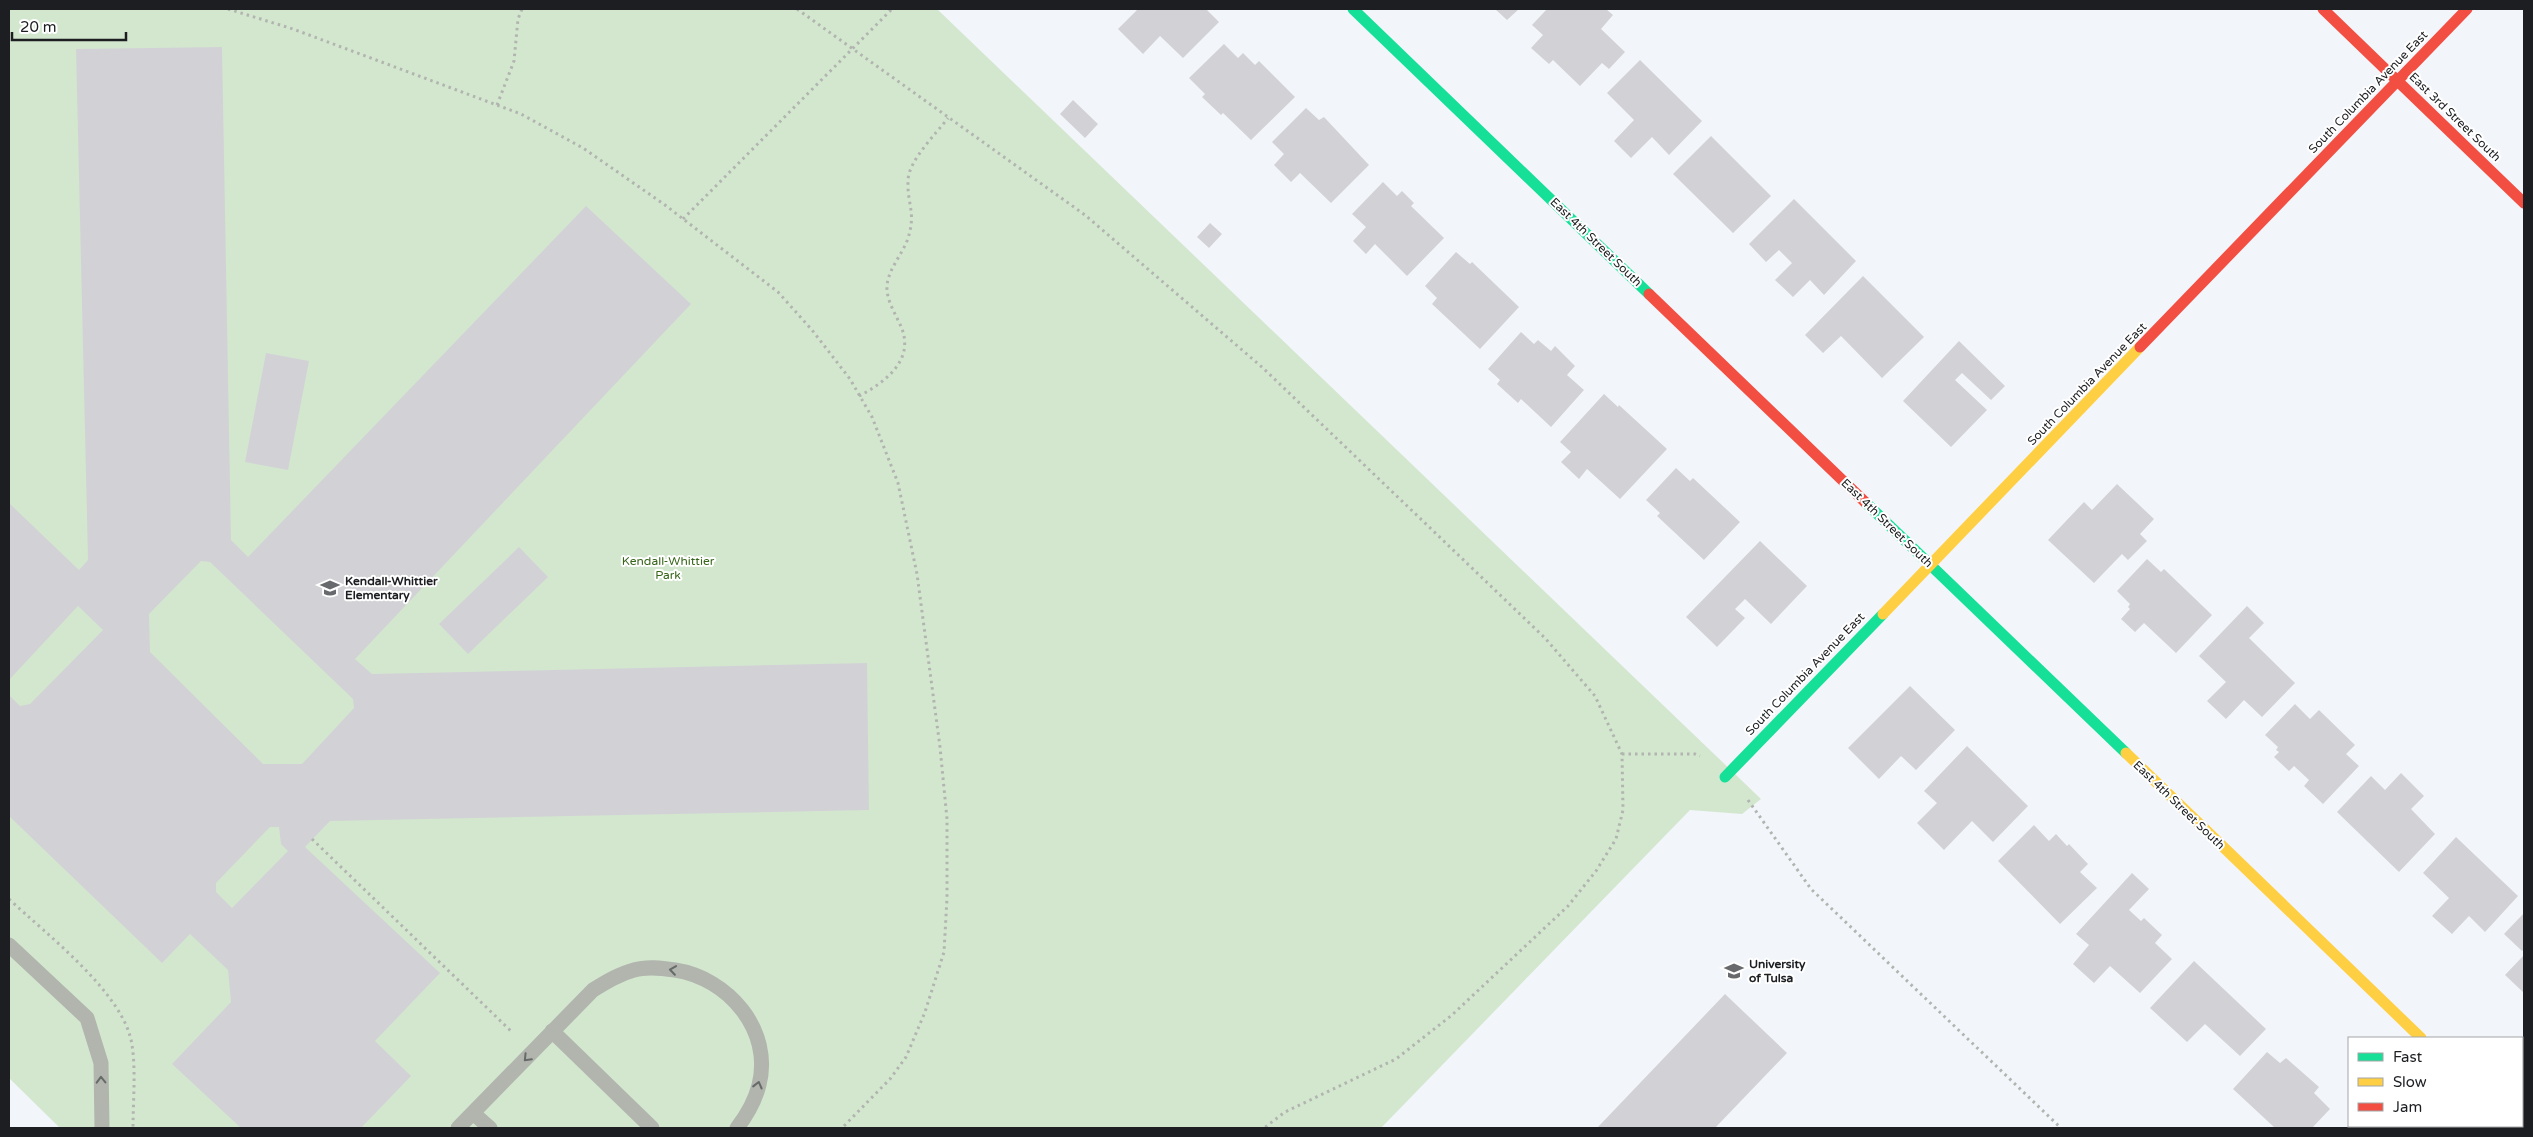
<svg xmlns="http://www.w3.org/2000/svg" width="2533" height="1137" font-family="'Varela Round',sans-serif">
	<rect width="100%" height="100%" fill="#f2f5fa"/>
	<path fill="#d3e7cf" d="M9,9H937L1761,799L1742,814L1690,810L1381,1128H60L9,1078Z"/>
	<path fill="#d2d2d6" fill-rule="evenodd" d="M1138,9H1206L1219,22L1183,58L1160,36L1143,54L1118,29Z
		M1495,9H1519L1507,20Z
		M1547,9H1606L1613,15L1601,29L1625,52L1609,69L1602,63L1580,86L1553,60L1549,64L1531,48L1543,35L1532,25Z
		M1224,44L1238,58L1243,53L1255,65L1259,61L1295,97L1251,140L1223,113L1221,115L1202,97L1205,94L1189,78Z
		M222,47L231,540L248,557L586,206L691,304L355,659L372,674L867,663L869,810L330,821L305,847L440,973L375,1041L411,1076L361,1128H241L172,1064L231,1002L228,970L190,934L162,963L9,816V695L20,706L30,704L103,630L78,606L9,680V503L79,570L88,560L76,49ZM201,561L210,562L353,699L354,708L302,764H263L150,652L149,614ZM270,827H279L281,844L288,851L232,908L216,892V883Z
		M1640,60L1702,121L1669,155L1652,137L1631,158L1614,141L1634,120L1607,93Z
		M1073,100L1098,124L1085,138L1060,114Z
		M1306,108L1319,120L1324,117L1369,165L1331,203L1300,173L1291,182L1274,165L1284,154L1272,142Z
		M1711,136L1771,196L1733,233L1673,174Z
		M1383,182L1397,196L1402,191L1414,203L1411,206L1444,238L1407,276L1375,244L1366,254L1353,241L1366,227L1352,214Z
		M1794,199L1856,261L1824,295L1810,280L1793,297L1775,280L1792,263L1779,250L1766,262L1749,244Z
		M1210,223L1222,234L1209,248L1197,237Z
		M1456,252L1470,264L1472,262L1519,307L1480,349L1432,304L1437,298L1425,286Z
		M1863,276L1924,337L1882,378L1841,336L1823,353L1805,335Z
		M1521,332L1534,344L1538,340L1551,351L1555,346L1575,366L1567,375L1584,390L1551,427L1521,399L1518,403L1497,384L1500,380L1488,369Z
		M1959,341L2005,386L1991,400L1962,373L1955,380L1987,410L1951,447L1903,401Z
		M266,353L309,361L288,470L245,462Z
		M1604,394L1618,407L1619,405L1667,449L1620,499L1587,469L1579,479L1561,462L1571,452L1560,442Z
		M1676,468L1690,481L1693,478L1740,522L1704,560L1657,516L1660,513L1646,500Z
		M2117,484L2154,519L2140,534L2147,541L2128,560L2122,554L2094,583L2048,540L2084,502L2092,510Z
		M1760,541L1807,586L1771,624L1745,599L1735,609L1745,618L1717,647L1686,617Z
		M519,547L548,577L468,654L439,624Z
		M2147,559L2161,572L2164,569L2212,615L2176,653L2144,623L2135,632L2121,619L2130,609L2128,607L2130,604L2117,591Z
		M2247,606L2264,623L2249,638L2295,683L2262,717L2244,700L2226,719L2207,701L2226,682L2199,656Z
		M1910,686L1955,730L1916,770L1901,756L1879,779L1848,748Z
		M2295,704L2310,719L2319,710L2355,745L2346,754L2359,766L2323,804L2304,786L2309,780L2294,766L2289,771L2274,757L2279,752L2276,750L2278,747L2265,735Z
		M1967,746L2028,806L1993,842L1972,821L1944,850L1917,823L1937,803L1924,791Z
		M2401,773L2424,796L2411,809L2435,834L2399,872L2337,812L2371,776L2385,790Z
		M2034,825L2049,841L2056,834L2067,846L2069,844L2088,864L2080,872L2097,888L2060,924L1998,861Z
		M2456,837L2518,896L2485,932L2469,916L2452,934L2432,916L2449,898L2423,873Z
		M2132,873L2149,889L2129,910L2141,921L2144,918L2162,935L2155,943L2172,959L2140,993L2110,966L2094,983L2073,964L2089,945L2076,934Z
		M2524,913V949L2522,951L2504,934Z
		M2524,955V993L2505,975Z
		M2194,961L2266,1029L2240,1056L2205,1024L2187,1042L2150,1008Z
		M1725,994L1787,1053L1715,1128H1597Z
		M2267,1052L2280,1063L2286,1058L2319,1087L2314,1093L2330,1109L2312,1128H2275L2233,1089Z"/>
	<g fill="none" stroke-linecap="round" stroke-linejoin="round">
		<path stroke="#b1b4af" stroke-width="3" stroke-dasharray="2.5 4" stroke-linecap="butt" d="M228,9L293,29L521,114L583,148L665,205L778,292L812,330L850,379L872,417L898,483L917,574L940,747L947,819V898L944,952L925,1012L906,1057L890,1079L842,1128
			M797,9L1085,215L1263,368L1545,638L1595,696L1622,754L1623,810L1616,839L1596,871L1568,906L1452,1015L1396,1059L1285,1112L1264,1128
			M497,105L514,61L518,19L522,9
			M683,219L892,9
			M859,396C884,383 914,361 902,329C897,316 886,301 887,286C888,270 901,256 907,241C917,213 907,205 908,181C908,161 936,134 948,118
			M1622,754H1695L1700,756
			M1748,800L1811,889L2061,1128
			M312,839L513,1033
			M9,899C46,934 125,994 132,1045C136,1071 133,1101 133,1128"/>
		<path stroke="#b1b5ae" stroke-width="15" d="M9,945L87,1018L101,1063L102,1128
			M552,1031L652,1128
			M473,1113L490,1128
			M458,1128L593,990C606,982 619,974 634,970C647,966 662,968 675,970C728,978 773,1030 759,1085C755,1101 747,1115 737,1128"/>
		<path stroke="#b1b5ae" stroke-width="28" d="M2512,1126L2514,1128"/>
		<path stroke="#16e098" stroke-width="11" d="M1353,9L1649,294
			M1865,502L2126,753
			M1725,777L1883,614"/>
		<path stroke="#ffcf43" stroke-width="11" d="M1883,614L2140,347
			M2126,753L2421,1038"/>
		<path stroke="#f24e42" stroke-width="11" d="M2323,9L2524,203
			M1649,294L1865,502
			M2140,347L2467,9"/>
	</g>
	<defs><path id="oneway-chevron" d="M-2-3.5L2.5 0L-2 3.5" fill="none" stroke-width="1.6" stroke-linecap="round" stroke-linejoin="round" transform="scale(1.25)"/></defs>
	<g stroke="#666a68">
		<use href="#oneway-chevron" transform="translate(673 970) rotate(-172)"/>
		<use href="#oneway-chevron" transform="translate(527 1058) rotate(134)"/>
		<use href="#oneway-chevron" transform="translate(101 1080) rotate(-91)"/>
		<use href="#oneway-chevron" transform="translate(758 1085) rotate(-76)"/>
	</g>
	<defs>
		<g id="school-bare" transform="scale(1.5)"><path d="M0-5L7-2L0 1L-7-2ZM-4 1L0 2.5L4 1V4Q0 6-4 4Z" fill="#67696d" stroke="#fff" stroke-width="2.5" paint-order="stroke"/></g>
		<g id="university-bare" transform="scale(1.5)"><path d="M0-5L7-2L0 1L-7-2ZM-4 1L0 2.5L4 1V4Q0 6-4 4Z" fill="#67696d" stroke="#fff" stroke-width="2.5" paint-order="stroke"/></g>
	</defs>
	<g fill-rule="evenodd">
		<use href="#school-bare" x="330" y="588"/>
		<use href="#university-bare" x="1734" y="971"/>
	</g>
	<g text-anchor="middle" stroke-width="4" stroke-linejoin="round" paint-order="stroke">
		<g font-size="12" fill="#1c1e21" stroke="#fff">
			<text transform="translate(2368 92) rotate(-46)" y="4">South Columbia Avenue East</text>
			<text transform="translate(2455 117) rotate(44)" y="4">East 3rd Street South</text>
			<text transform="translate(1596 242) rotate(44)" y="4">East 4th Street South</text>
			<text transform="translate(2087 384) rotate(-46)" y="4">South Columbia Avenue East</text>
			<text transform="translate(1887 523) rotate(44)" y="4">East 4th Street South</text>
			<text transform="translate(1805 674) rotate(-46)" y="4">South Columbia Avenue East</text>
			<text transform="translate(2179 805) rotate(44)" y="4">East 4th Street South</text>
		</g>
		<g font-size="12" fill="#376519" stroke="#fff">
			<text x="668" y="565">Kendall-Whittier<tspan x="668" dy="14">Park</tspan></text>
		</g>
		<g font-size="12" font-weight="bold" fill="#1c1e21" stroke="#fff" text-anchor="start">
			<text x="345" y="585">Kendall-Whittier<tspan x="345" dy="14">Elementary</tspan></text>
			<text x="1749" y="968">University<tspan x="1749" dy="14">of Tulsa</tspan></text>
		</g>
	</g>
	<rect width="2533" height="1137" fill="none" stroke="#1c1e21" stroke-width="20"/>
	<rect x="2348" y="1037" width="175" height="90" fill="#ffffff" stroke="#a4a5a6"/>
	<rect x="2358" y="1053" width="25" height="8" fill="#16e098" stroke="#a4a5a6"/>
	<text x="2393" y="1062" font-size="15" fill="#1c1e21">Fast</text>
	<rect x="2358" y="1078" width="25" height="8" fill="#ffcf43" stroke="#a4a5a6"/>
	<text x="2393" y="1087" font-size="15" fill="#1c1e21">Slow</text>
	<rect x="2358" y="1103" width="25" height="8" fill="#f24e42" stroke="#a4a5a6"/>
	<text x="2393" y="1112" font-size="15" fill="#1c1e21">Jam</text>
	<path d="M12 32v8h114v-8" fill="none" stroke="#1c1e21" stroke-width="2.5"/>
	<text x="20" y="32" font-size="15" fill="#1c1e21" stroke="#ffffff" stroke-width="4" paint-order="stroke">20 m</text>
</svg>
